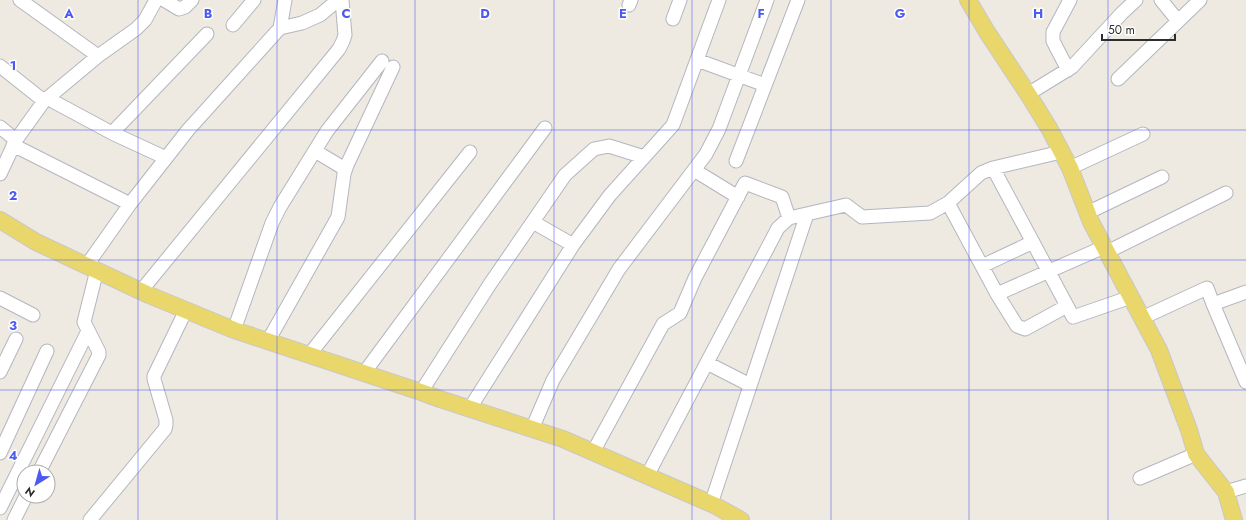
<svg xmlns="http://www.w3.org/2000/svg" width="1246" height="520" font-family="Jost,sans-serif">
	<rect width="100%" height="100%" fill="#eee9e1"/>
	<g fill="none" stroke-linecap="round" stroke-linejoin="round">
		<g stroke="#b4b6bf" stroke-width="15">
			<path id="minor" d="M20,0L98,56
				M164,0L179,9L185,7L192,0
				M1161,0L1178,21
				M629,5L631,0
				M673,19L680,0
				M233,25L254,0
				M280,28L285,0
				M697,60L765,85
				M0,66L44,101
				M1068,70L1053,41V32L1070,0
				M1118,79L1200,0
				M1028,94L1072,67L1122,13L1136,0
				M47,98L112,133L166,158
				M0,127L16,140
				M112,133L207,34
				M13,145L130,204
				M315,151L345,169
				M736,161L798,0
				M993,168L1073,317L1131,297
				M1070,168L1143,134
				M694,170L738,197
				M0,174L16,140L44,101L98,56L136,29L145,20L156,0
				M948,203L997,294L1017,326L1025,329L1067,306
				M1087,213L1162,177
				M533,222L573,245
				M1107,252L1226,193
				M87,265L130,204L188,130L280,28L302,23L320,15L338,0
				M982,266L1033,242
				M141,291L339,49L343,41L345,35L342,0
				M997,294L1104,247
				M0,298L33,315
				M1213,304L1246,292
				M1142,318L1207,288L1213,304L1246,382
				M234,330L272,223L280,207L327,131L382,61
				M268,341L338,217L344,174L347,165L393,67
				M309,355L470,152
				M707,363L750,385
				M0,372L16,339
				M364,373L545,128
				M421,392L490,284L565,175L594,149L609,146L644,157
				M470,408L573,245L610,195L673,125L719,0
				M532,429L553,380L619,269L706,154L719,129L767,0
				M593,452L663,324L680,313L695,278L745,183L782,197L789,218
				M0,453L47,351
				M39,472L99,355V352L84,322L97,270
				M647,476L778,228L789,218L846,205L862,217L930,213L948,203L981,173L993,168L1061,152
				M1140,478L1196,454
				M1226,492L1246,486
				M711,504L807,214
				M0,508L88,331
				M14,520L26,496
				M90,520L165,429L166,425V420L154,379V376L186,310"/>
		</g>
		<g stroke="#c8c8c8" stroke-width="18">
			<path id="major" d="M968,0L987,32L1028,94L1049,128L1070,168L1091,222L1159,350L1189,430L1196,454L1226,492L1234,520
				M0,220L36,242L149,295L234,330L421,392L440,399L563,439L714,505L741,520"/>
		</g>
		<use href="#minor" stroke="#fff" stroke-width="13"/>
		<use href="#major" stroke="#e9d76b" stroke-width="16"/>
	</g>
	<path fill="none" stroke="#4c5bef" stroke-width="1" stroke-opacity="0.55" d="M138,0V520M277,0V520M415,0V520M554,0V520M692,0V520M831,0V520M969,0V520M1108,0V520M0,130H1246M0,260H1246M0,390H1246"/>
	<g font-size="13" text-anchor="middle" font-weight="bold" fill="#4c5bef" stroke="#fff" stroke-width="3" stroke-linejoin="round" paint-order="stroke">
		<text x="69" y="18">A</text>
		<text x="208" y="18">B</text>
		<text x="346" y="18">C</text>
		<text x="485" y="18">D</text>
		<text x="623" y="18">E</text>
		<text x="761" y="18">F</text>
		<text x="900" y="18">G</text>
		<text x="1038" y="18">H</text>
		<text x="13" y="70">1</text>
		<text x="13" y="200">2</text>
		<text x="13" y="330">3</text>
		<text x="13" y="460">4</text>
	</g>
	<g transform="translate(36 484) rotate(217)"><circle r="19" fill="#ffffff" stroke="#ababab"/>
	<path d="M0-3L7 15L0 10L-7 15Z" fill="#4c5bef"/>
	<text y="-6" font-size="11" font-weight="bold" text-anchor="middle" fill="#2d2d2d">N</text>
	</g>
	<path d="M1102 34v6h73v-6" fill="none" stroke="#2d2d2d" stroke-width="2"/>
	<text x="1108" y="34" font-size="12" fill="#2d2d2d" stroke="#ffffff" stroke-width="3" paint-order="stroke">50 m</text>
</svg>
